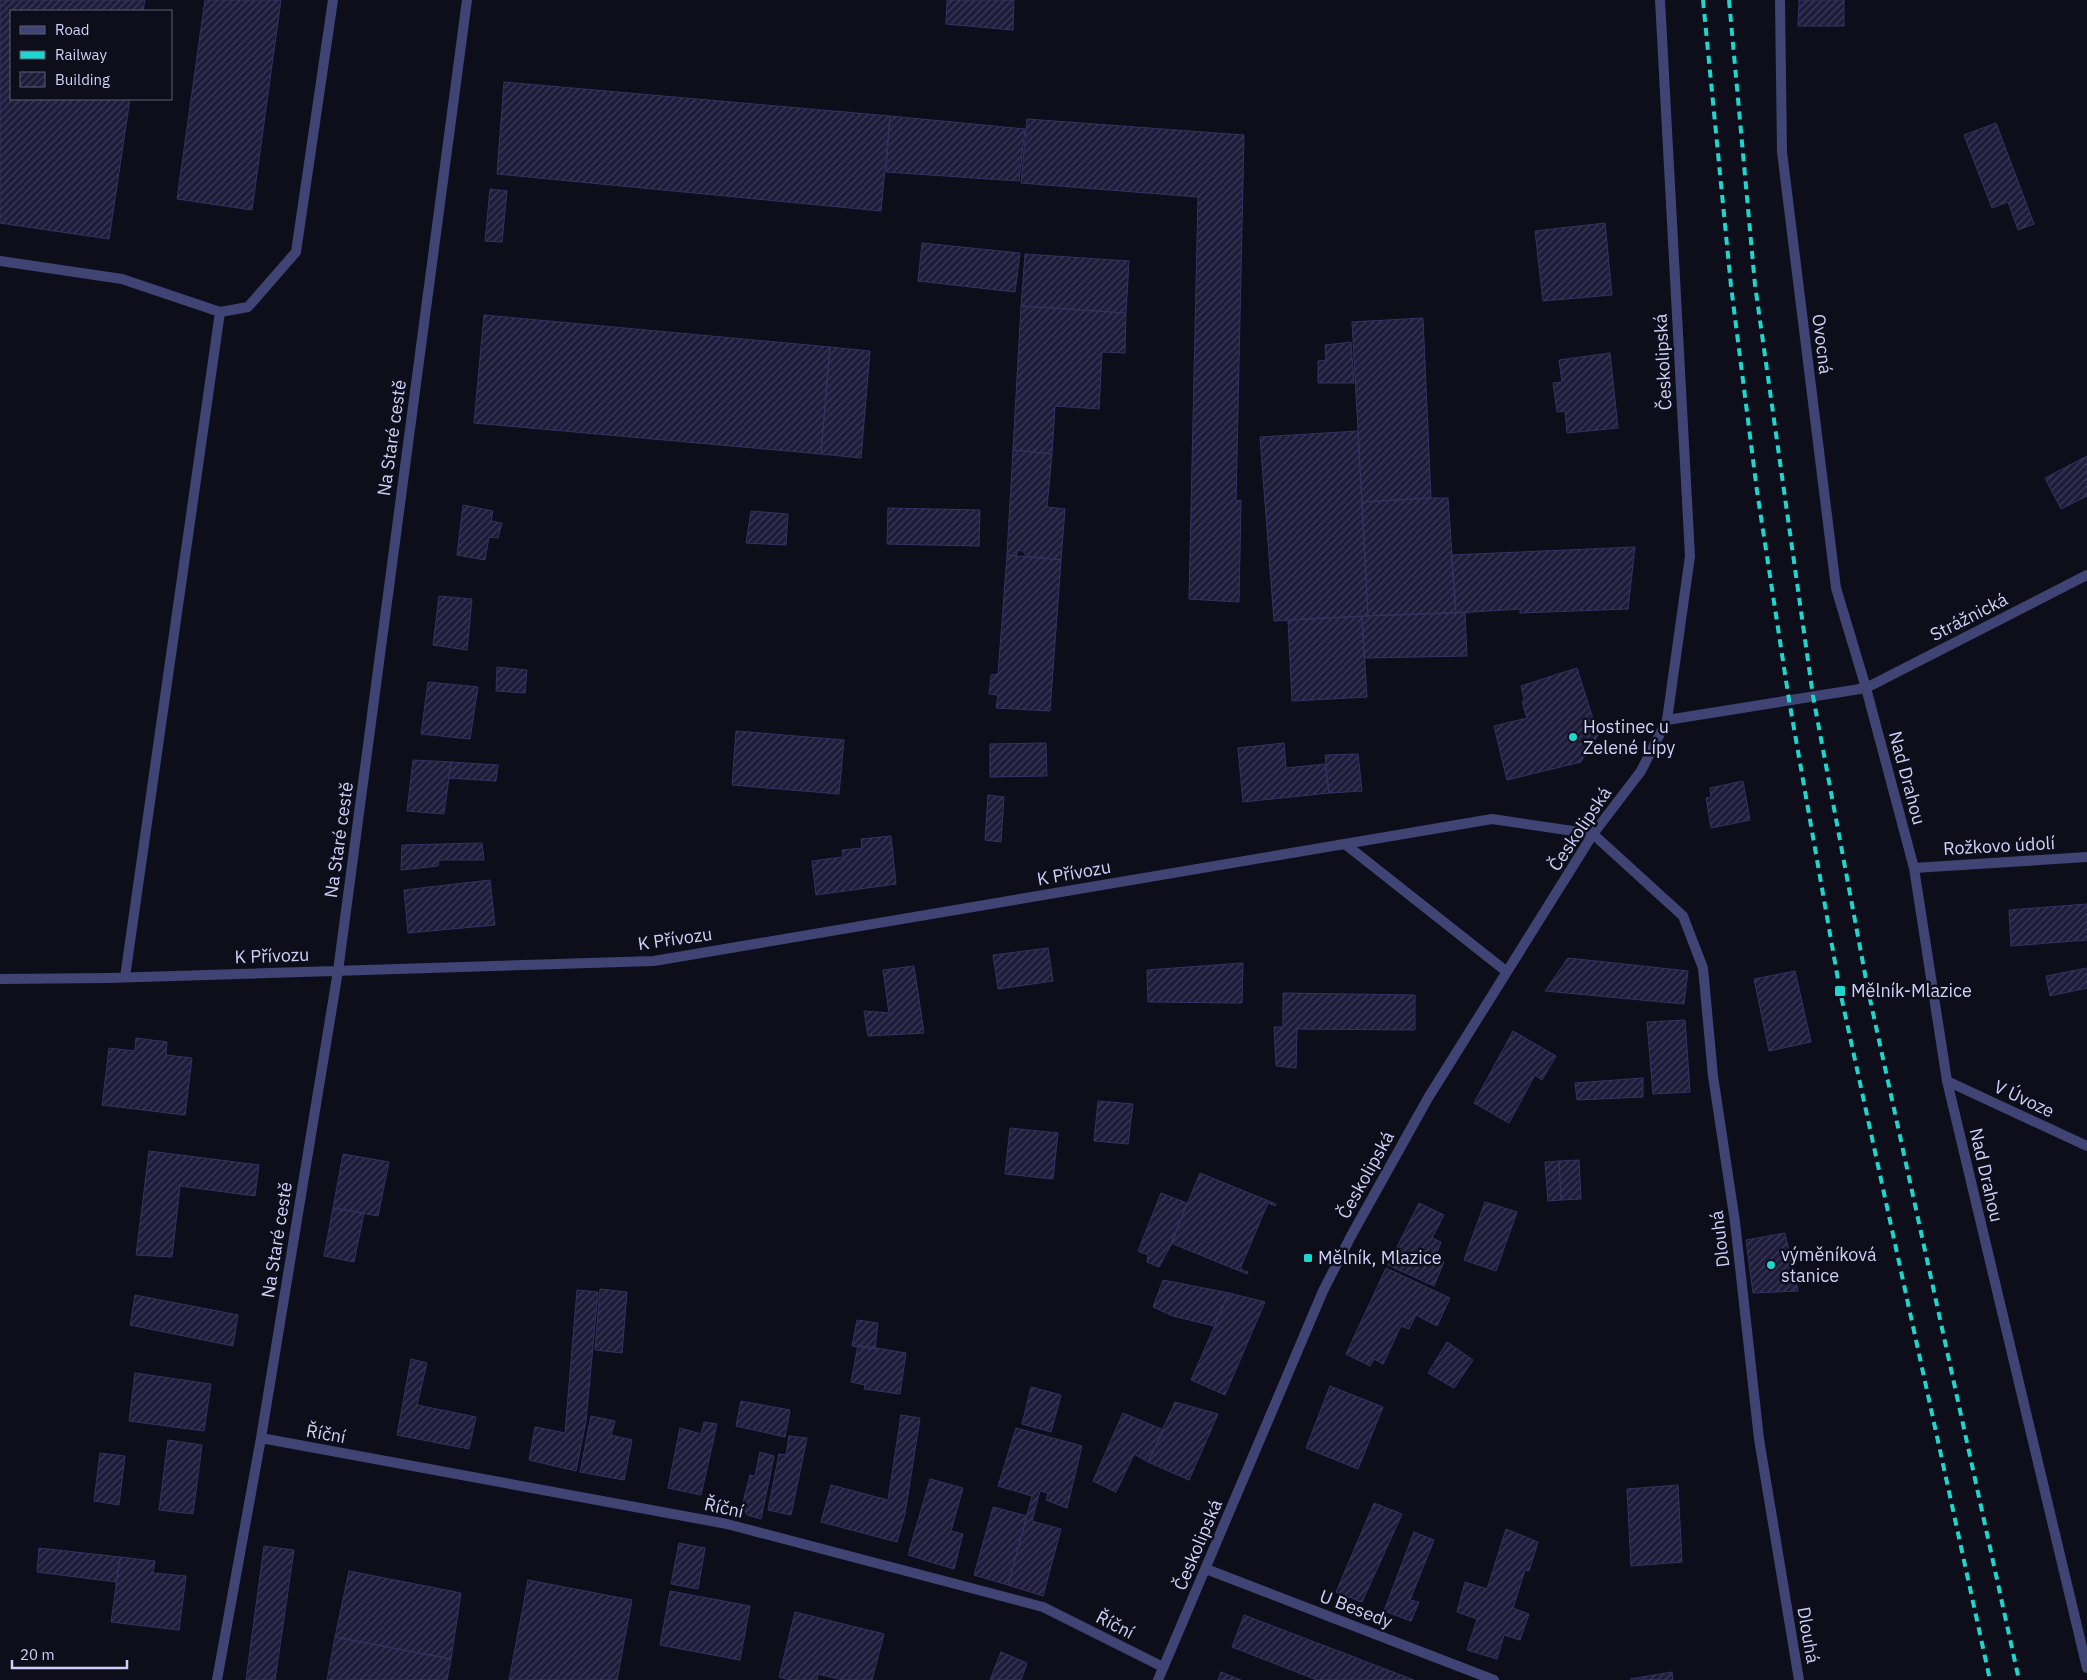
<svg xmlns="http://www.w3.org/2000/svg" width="2087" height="1680" font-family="'IBM Plex Sans',sans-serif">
	<defs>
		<pattern id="building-hatch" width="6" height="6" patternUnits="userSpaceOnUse" patternTransform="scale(1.25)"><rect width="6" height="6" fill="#1e1c3a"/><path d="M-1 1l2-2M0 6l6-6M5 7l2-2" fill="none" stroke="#3e3c57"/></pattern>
	</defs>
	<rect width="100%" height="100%" fill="#0e0e1b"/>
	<path fill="url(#building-hatch)" stroke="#343163" d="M0,0H145L143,11H11V99H130L109,239L0,223Z
		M205,0H281L252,210L177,199Z
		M947,0H1014L1013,30L946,24Z
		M1799,0H1844V26H1798Z
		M504,82L890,116L881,211L497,174Z
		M890,116L1025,129L1019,181L886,172Z
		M1027,119L1244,135L1236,501L1241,500L1239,602L1189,599L1198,197L1021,183Z
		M1996,123L2034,224L2018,230L2008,202L1992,208L1964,135Z
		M490,189L507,191L502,242L485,241Z
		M1605,223L1612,295L1543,301L1535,231Z
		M922,243L1020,253L1015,292L918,281Z
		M1025,254L1129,261L1126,313L1021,306Z
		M1021,306L1126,313L1125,353L1102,352L1099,409L1055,406L1052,454L1013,450Z
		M484,315L830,347L821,454L474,423Z
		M1423,318L1431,498L1362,502L1352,322Z
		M1351,342L1354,383H1318V361L1326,360L1325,345Z
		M830,347L870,351L861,458L821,454Z
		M1610,353L1618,428L1567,433L1565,411L1557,412L1553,383L1562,382L1559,360Z
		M1358,431L1368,616L1274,621L1260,437Z
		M1013,450L1052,454L1047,507L1065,509L1061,560L1026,556L1023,551L1018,550L1016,556L1007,555Z
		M2087,456V496L2061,509L2045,478Z
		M1431,498H1448L1456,613L1368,616L1362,502Z
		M463,505L493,511L491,521L502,523L498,538L489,537L485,560L457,555Z
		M888,508L980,510L979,546L887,544Z
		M751,511L788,514L786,545L746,543Z
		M1635,547L1628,609L1520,613V609L1456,613L1451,555Z
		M1007,555L1061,560L1050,711L996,708L998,695L989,694L991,675L998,674Z
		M439,596L472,599L467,650L433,645Z
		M1465,612L1467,656L1364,658L1362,616Z
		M1362,616L1367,697L1292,701L1288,620Z
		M497,667L527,670L525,693L496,691Z
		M1577,668L1598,735L1581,762L1507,780L1494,726L1527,718L1522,702L1524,699L1521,686Z
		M428,682L478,687L470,739L421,734Z
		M736,731L844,740L839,794L732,785Z
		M1046,743L1047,776L990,777V744Z
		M1284,743L1286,768L1325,764L1329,793L1243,802L1238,748Z
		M1358,754L1362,791L1329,793L1325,755Z
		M413,760L451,762L444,814L407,811Z
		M451,762L498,765L496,781L448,778Z
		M1743,781L1750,820L1711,828L1706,798L1711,797L1710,788Z
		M988,795L1004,797L1001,842L985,840Z
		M891,836L896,884L816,895L812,861L843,857L842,850L862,848L861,839Z
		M482,843L484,860H439L438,866L401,870L402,845Z
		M490,880L495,925L408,933L404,890Z
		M2087,904V940L2011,946L2009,910Z
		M1048,948L1053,981L998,989L993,955Z
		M1568,958L1688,971L1684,1004L1545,991Z
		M1243,963L1242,1003L1148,1002L1147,970Z
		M914,966L924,1033L868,1036L864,1011L889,1013L883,970Z
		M2087,968V988L2050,996L2046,976Z
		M1795,971L1811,1042L1769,1051L1754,979Z
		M1283,993L1415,995V1030L1297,1029L1296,1068L1276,1066L1274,1027H1283Z
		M1685,1020L1690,1092L1653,1094L1647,1022Z
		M1513,1031L1556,1056L1542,1080L1535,1075L1509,1123L1474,1103Z
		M136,1038L167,1042L166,1055L192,1058L185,1115L102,1105L109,1048L135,1051Z
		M1643,1078V1097L1577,1100L1575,1083Z
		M1098,1101L1133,1104L1128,1144L1094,1141Z
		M1010,1128L1058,1133L1053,1179L1005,1174Z
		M149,1151L259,1165L255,1196L180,1186L172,1257L136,1255Z
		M343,1154L389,1162L378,1216L333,1208Z
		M1579,1160L1581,1199L1561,1200L1559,1161Z
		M1559,1161L1561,1200L1548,1201L1545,1162Z
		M1200,1173L1276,1204L1275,1206L1268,1203L1240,1269L1248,1272L1247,1274L1171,1243Z
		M1161,1193L1187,1203L1172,1243L1159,1267L1147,1262L1148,1255L1138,1251Z
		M1485,1202L1517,1212L1496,1271L1464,1260Z
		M1419,1203L1444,1215L1432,1238L1441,1242L1434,1260L1444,1262L1434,1286L1388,1265Z
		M333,1208L364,1213L354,1262L324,1256Z
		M1785,1233L1798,1291L1753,1293L1746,1240Z
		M1386,1268L1450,1298L1437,1326L1416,1315L1409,1329L1401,1326L1383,1364L1374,1359L1370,1366L1346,1354Z
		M1163,1280L1229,1293L1214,1326L1173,1316L1153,1307Z
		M600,1289L627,1292L622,1353L595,1350Z
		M577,1290L598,1292L586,1421L576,1471L529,1460L535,1427L565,1433Z
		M1229,1293L1265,1302L1225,1395L1191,1380Z
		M135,1295L238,1315L233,1346L130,1325Z
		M857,1320L878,1323L875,1349L852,1346Z
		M1447,1342L1473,1360L1454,1388L1428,1373Z
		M858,1345L906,1353L900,1394L864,1389L865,1385L851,1382Z
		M411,1359L427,1363L417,1405L476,1417L469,1449L397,1435Z
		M135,1373L211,1384L204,1431L129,1421Z
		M1330,1386L1383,1407L1358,1469L1306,1448Z
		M1031,1387L1061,1395L1051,1432L1022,1424Z
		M741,1401L790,1410L785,1437L736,1426Z
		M1175,1402L1218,1414L1189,1480L1148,1462Z
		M1123,1413L1164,1430L1148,1462L1134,1454L1116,1492L1093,1481Z
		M901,1415L920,1418L905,1514L897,1542L821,1522L831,1485L888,1500Z
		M591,1416L615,1421L611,1435L632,1440L624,1480L580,1472Z
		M704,1422L717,1424L701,1495L668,1488L680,1428L701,1434Z
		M1016,1428L1082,1446L1067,1508L1046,1500L1048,1493L1040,1491L1032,1521L1061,1529L1043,1596L1008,1585L1032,1496L998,1486Z
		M789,1436L807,1438L791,1515L768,1510L779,1454L786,1455Z
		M168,1440L202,1445L193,1514L159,1510Z
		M760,1452L774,1456L761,1519L747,1515L742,1506L750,1475L755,1476Z
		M100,1453L125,1456L119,1505L94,1501Z
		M930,1479L963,1488L951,1531L963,1534L954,1569L908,1555Z
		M1678,1485L1682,1562L1631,1566L1627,1489Z
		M1374,1503L1402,1514L1362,1602L1336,1592Z
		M993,1507L1027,1516L1008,1585L974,1575Z
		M1506,1529L1538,1542L1529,1571L1525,1570L1513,1608L1529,1614L1520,1640L1504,1635L1497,1659L1467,1650L1477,1619L1457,1612L1465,1582L1487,1589Z
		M1414,1532L1434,1540L1410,1600L1419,1602L1411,1621L1384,1611Z
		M679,1543L705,1548L698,1589L671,1584Z
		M264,1546L294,1550L275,1680H246Z
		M39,1548L120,1557L116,1582L37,1572Z
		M120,1557L155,1561L153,1573L186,1576L179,1630L111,1622Z
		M349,1571L461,1593L451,1659L335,1637Z
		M528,1580L632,1600L617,1680H509Z
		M670,1591L750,1606L740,1660L660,1645Z
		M795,1612L884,1634L872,1680H843L818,1674L817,1680H790L779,1677Z
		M1244,1615L1414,1680H1317L1232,1647Z
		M335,1637L451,1659L447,1680H327Z
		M1001,1652L1027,1663L1021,1680H990Z
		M1221,1672L1241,1680H1218Z
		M1672,1672L1673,1680L1630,1679Z"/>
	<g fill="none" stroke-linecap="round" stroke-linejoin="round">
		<path stroke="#3f4474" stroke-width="10" d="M0,261L122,279L220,312L248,307L296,252L333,0
			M1593,834L1683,916L1703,968L1713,1076L1735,1222L1759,1439L1799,1680
			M125,977L220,312"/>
		<path stroke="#3f4474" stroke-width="10" d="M1780,0L1782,152L1836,588L1866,688L1914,868L1947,1081L2087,1668
			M1667,720L1866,688L2087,575
			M1345,844L1507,972
			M1914,868L2087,857
			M0,979L109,978L654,961L1492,819L1593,834
			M1947,1081L2087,1146
			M261,1438L727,1524L1043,1607L1163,1667
			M1206,1569L1494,1680
			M217,1680L261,1438L338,971L467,0
			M1158,1680L1323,1291L1351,1236L1428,1098L1593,834L1641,771L1667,720L1690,556L1660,0"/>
		<path stroke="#1dd7ce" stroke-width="4" stroke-dasharray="8 6" stroke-linecap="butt" d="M1703,0L1731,286L1757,491L1789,700L1840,991L1990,1680
			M1729,0L1755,285L1813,696L1868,990L2019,1680"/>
	</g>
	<g fill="#1dd7ce" stroke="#0e0e1b" stroke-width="2">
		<circle cx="1573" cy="737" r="5"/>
		<rect x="1834" y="985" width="12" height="12" rx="2.5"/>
		<rect x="1303" y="1253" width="10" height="10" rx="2.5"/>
		<circle cx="1771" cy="1265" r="5"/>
	</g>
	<g text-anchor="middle" stroke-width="5" stroke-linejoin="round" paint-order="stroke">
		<g font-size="18" fill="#cfd0f9" stroke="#0e0e1b">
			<text transform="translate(1822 344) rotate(83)" y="6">Ovocná</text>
			<text transform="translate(1663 362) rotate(-93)" y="6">Českolipská</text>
			<text transform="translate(392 438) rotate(-82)" y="6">Na Staré cestě</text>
			<text transform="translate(1969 617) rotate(-27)" y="6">Strážnická</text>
			<text transform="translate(1907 778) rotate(75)" y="6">Nad Drahou</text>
			<text transform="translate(1580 829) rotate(-56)" y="6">Českolipská</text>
			<text transform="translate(339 840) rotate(-82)" y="6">Na Staré cestě</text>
			<text transform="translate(1999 846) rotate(-3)" y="6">Rožkovo údolí</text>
			<text transform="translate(1074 873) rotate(-10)" y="6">K Přívozu</text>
			<text transform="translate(675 939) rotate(-8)" y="6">K Přívozu</text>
			<text transform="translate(272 956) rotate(-2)" y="6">K Přívozu</text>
			<text transform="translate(2024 1099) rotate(25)" y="6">V Úvoze</text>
			<text transform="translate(1366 1175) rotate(-61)" y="6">Českolipská</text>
			<text transform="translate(1986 1175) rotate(77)" y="6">Nad Drahou</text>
			<text transform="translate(1720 1239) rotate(-97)" y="6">Dlouhá</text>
			<text transform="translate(277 1240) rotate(-81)" y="6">Na Staré cestě</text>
			<text transform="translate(326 1434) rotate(10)" y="6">Říční</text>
			<text transform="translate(724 1508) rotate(12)" y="6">Říční</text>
			<text transform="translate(1198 1545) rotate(-67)" y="6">Českolipská</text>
			<text transform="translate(1356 1609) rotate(21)" y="6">U Besedy</text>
			<text transform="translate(1115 1625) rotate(27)" y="6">Říční</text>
			<text transform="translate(1808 1635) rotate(80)" y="6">Dlouhá</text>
		</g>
		<g font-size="18" fill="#cfd0f9" stroke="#0e0e1b" text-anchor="start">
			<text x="1583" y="733">Hostinec u<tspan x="1583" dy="21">Zelené Lípy</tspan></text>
			<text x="1851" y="997">Mělník-Mlazice</text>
			<text x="1781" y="1261">výměníková<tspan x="1781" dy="21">stanice</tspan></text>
			<text x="1318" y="1264">Mělník, Mlazice</text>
		</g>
	</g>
	<rect x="10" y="10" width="162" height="90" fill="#0e0e1b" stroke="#5b5c74"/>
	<rect x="20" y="26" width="25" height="8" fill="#3f4474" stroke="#5b5c74"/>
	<text x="55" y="35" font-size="15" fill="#cfd0f9">Road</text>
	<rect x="20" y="51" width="25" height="8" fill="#1dd7ce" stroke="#5b5c74"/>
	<text x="55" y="60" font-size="15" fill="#cfd0f9">Railway</text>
	<rect x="20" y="72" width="25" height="15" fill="url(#building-hatch)" stroke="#5b5c74"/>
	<text x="55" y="85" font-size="15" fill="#cfd0f9">Building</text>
	<path d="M12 1660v8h115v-8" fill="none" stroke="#cfd0f9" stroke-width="2.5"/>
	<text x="20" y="1660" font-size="15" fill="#cfd0f9" stroke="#0e0e1b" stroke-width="4" paint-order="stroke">20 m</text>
</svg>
